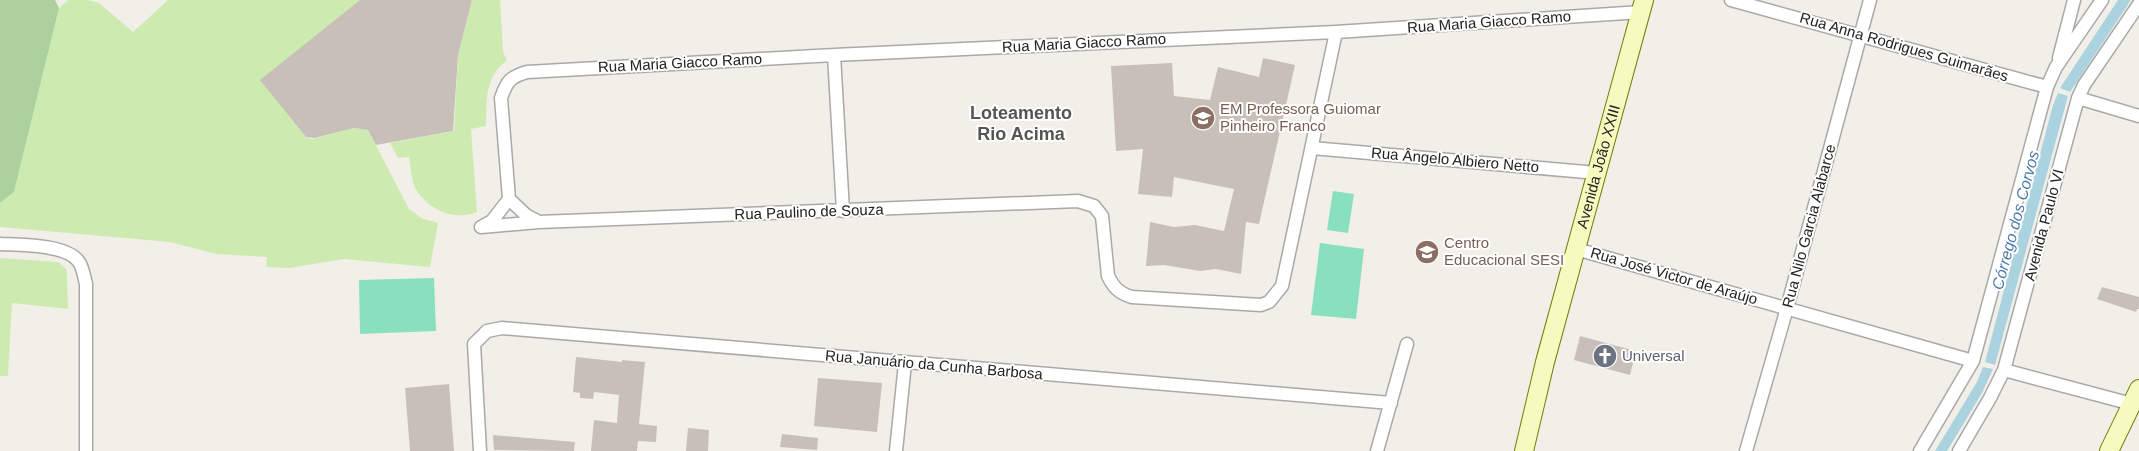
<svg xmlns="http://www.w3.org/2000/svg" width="2139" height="451" font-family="Arial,sans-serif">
	<rect width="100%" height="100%" fill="#f2efe9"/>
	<path fill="#cdebb0" d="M68,0H88L99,3L133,32L168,0H360L261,80L306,137L312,139L354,128L368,130L409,209L423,219L438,223L430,267L344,259L289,268L266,267L267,257L216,254L170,242L0,227V203L14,192L59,8Z
		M472,0H500L503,52L507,60C484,78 487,100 486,126L471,129L477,212C455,221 430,211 417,191C411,183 411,167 409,157L398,158L390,143L454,131L458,55Z
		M0,258L58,262L66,269L67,274L68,309L12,303L8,376H0Z"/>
	<path fill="#add19e" d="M0,0H55L59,8L14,192L0,203Z"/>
	<path fill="#88e0be" d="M1333,191L1354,194L1348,233L1327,230Z
		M1320,243L1364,249L1356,319L1311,315Z
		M434,278L436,331L360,334L359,280Z"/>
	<path fill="#aad3df" d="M2118,0H2131L2070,92L2060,88Z
		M2058,93L2068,96L1995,365L1985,362L2053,105Z
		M1983,367L1993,369L1982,393L1947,451H1935L1977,382Z"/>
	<path fill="#c7bfb8" d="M360,0H472L458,55L453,131L376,145L368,130L354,128L314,138L306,137L260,80Z
		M1263,58L1295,65L1259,224L1246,222L1241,274L1216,269L1200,271L1164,265L1146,266L1150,222L1174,227L1195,225L1224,231L1234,189L1174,177L1172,197L1138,194L1143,149L1116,151L1111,66L1172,63L1174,96L1210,100L1218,67L1259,77Z
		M2102,287L2139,297V309H2137L2136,312L2097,299Z
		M1580,336L1636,351L1630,375L1574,360Z
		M576,357L622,362V360L645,362L639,424L657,426L656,442L638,441L637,451H591L594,420L617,423L619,395L594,392L593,399L580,398V393L573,392Z
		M818,378L882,383L877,432L814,426Z
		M449,384L454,451H410L405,388Z
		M688,428L709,430L708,451H686Z
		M782,434L818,438L817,450L780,447Z
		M493,435L575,442L574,451L494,450Z"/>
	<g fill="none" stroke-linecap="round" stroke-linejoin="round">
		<g stroke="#a9a9a9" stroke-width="15">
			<path id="minor" d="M1731,0L2047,87
				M834,55L843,211
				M2059,58L2074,0
				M2078,98L2139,116
				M1312,148L1597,173
				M539,222L526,215L509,199L501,98C507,81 510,77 527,72L834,55L1336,32L1641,12
				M481,227L539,222L1078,201L1094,206L1102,216L1108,276C1114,288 1119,293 1132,297L1261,305L1269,302L1282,286L1336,32
				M481,227L492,221L509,199
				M0,244C20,245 67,244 79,262C83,268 84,276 86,284V451
				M1576,249L1973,361
				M2004,370L2132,404
				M480,451L474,344L487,331L502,328L1391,403
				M896,451L905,363
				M1377,451L1407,344
				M1746,451L1787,308L1870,0
				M1920,451L1973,361L2047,87L2056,67L2102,0
				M1959,451L1990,398L2004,370L2078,98L2084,85L2139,4"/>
		</g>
		<g stroke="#707d05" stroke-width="20">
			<g id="secondary">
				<path id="s1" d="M1524,451L1545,362L1644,0"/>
				<path d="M2109,451L2139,389"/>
			</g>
		</g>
		<use href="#minor" stroke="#fff" stroke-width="12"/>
		<use href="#secondary" stroke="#f7fabf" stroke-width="18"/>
	</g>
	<defs>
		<g id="school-disc" transform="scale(1.25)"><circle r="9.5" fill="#8d6e63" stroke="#fff"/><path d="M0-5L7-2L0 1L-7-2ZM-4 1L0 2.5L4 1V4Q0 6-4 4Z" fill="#fff"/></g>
		<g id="church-disc" transform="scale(1.25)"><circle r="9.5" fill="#6b7280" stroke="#fff"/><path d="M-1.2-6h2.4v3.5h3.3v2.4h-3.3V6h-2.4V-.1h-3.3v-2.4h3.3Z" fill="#fff"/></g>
	</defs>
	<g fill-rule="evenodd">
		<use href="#school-disc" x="1203" y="118"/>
		<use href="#school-disc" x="1427" y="252"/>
		<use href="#church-disc" x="1605" y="356"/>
	</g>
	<g text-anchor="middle" stroke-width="4" stroke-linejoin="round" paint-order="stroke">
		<g font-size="15" fill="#222" stroke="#fff">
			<text transform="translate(1489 22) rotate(-4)" y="5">Rua Maria Giacco Ramo</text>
			<text transform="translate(1084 43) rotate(-3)" y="5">Rua Maria Giacco Ramo</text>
			<text transform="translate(1904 47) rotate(16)" y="5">Rua Anna Rodrigues Guimarães</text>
			<text transform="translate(680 63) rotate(-3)" y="5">Rua Maria Giacco Ramo</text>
			<text transform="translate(1455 160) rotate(5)" y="5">Rua Ângelo Albiero Netto</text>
			<text dy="5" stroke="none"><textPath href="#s1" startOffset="294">Avenida João XXIII</textPath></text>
			<text transform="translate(809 212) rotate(-2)" y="5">Rua Paulino de Souza</text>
			<text transform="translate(2044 225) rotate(-75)" y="5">Avenida Paulo VI</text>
			<text transform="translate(1809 226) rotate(-75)" y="5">Rua Nilo Garcia Alabarce</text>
			<text transform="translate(1674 276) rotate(16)" y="5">Rua José Victor de Araújo</text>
			<text transform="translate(934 365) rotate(5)" y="5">Rua Januário da Cunha Barbosa</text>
		</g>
		<g font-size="15" fill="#785e54" stroke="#fff" text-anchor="start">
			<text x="1220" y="114">EM Professora Guiomar<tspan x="1220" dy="17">Pinheiro Franco</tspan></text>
			<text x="1444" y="248">Centro<tspan x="1444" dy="17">Educacional SESI</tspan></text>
		</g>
		<g font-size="15" fill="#5b616d" stroke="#fff" text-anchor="start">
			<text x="1622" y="361">Universal</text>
		</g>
		<g font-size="16" font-style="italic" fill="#4a7aab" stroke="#fff">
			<text transform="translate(2015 220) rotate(-75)" y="6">Córrego dos Corvos</text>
		</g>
		<g font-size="18" font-weight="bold" fill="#555" stroke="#fff">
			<text x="1021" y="119">Loteamento<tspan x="1021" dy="21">Rio Acima</tspan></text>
		</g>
	</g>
</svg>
